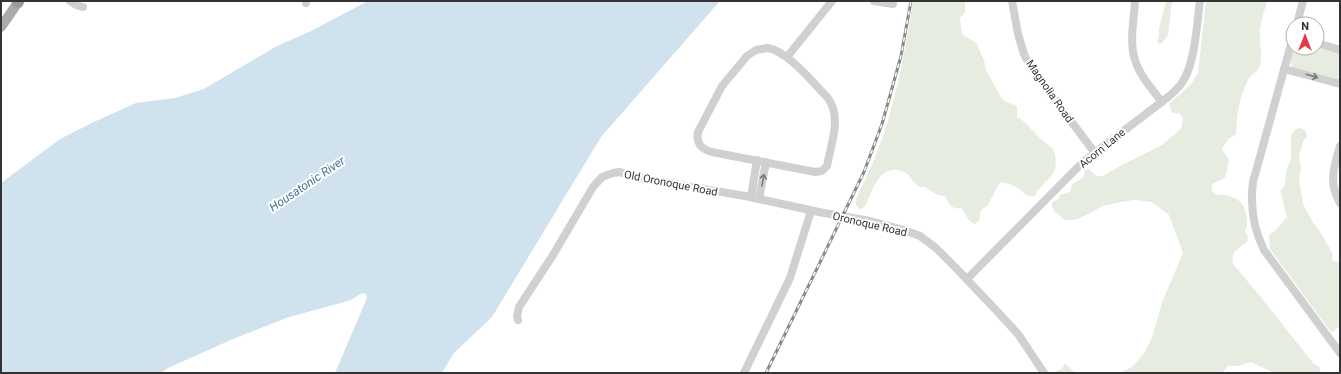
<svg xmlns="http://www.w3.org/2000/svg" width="1341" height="374" font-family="Roboto,sans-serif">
	<rect width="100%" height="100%" fill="#fff"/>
	<path fill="#e6ecdf" d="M913,1H965V12L960,18L962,34L976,43L984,60L986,70L1002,99C1006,103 1012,103 1017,106V117C1027,122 1031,130 1040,138C1043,142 1048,144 1052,148C1056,152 1057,166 1054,172C1048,181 1040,185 1035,196H1027C1018,187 1013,184 1000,182L988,205L981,210L979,221L975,224C967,222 966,213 961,208C952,210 949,204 945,196C936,196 932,191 925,187C920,185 925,189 919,186C913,184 911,176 906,173C882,160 873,188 866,205L863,208L859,209L856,204V199C870,171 883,140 891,110C901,74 907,38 913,1Z
		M1166,1H1172L1168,35L1162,43L1159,44L1157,41L1159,36V28Z
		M1206,1H1267C1264,13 1259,25 1260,38C1260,47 1263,59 1259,68C1256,73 1250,75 1248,80C1239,98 1237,114 1236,134L1228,139L1222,149L1229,160L1225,178L1212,184V191L1217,195C1223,194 1233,196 1238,200C1246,205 1250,224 1245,231L1248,237L1247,242C1238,250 1230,251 1233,264L1260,296L1313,363L1319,367L1321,373H1274L1251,362L1238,366H1228L1222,373H1119L1132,367L1145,352L1152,337L1163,300L1183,253L1169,215L1152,202L1134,200L1121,202L1103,206L1078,219L1072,220H1065C1059,214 1051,212 1052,202L1059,199L1060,195L1070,192L1072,184L1083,178L1085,170L1089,169L1096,176H1103L1120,166L1162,145L1181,129L1183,117L1179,113H1172L1169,104L1191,84L1198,73Z
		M1317,47L1340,54V81L1293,68C1288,62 1292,55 1294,48Z
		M1299,128L1305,130L1307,136L1303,142L1299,156L1301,168L1299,179L1303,204L1314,224L1317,227L1333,254L1332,258L1333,261L1338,262L1340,266V326L1334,331L1332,332L1328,328L1270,249L1269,235L1276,230L1287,217L1280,190L1284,187L1287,168L1291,159V136L1294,130Z
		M1065,363L1075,373H1053L1062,369Z"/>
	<path fill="#cfe2ee" d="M368,1H720L601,137L492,317L453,354L442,373H335L367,298L366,294L362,293L351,300L286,318L233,339L168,368L161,373H1V183L60,139L96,121L136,103L175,98L204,89L277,46L311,31Z"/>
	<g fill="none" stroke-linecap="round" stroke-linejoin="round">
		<path stroke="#d0d0d0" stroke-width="8" d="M70,1L76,5L83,7
			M306,1V3
			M874,1L893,4
			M1012,1L1018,34L1024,54L1029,64L1040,80L1095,153
			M1135,1C1134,20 1129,42 1135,60C1140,76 1152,89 1162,102
			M1297,24L1303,1
			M1293,37L1253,182C1250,206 1253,228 1264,250L1340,353
			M1317,43L1340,50
			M768,48C789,52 813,83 828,98C842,118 831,144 827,166L822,171L815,172L712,152C701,149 696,143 698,132L722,86L747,56L756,50Z
			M787,57L832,1
			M1284,69L1340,84
			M1340,146C1334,167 1328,182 1340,203
			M751,197L757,160
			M759,199L766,162
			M967,279L1083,162L1168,97C1174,92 1180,87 1183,81C1195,63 1197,23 1200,1
			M518,320L517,316L519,307L553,255L593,187L602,177L613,173L619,172L651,180L745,196L819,212L870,221L904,230L920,236L936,248L954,266L994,308L1018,334L1044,373
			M744,373L790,278L811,211"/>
		<path stroke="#ababab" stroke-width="10" d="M1,27L19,1"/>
		<path stroke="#9a9a9a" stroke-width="12" d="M18,1V2"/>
		<g stroke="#888" stroke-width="3">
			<path id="rail" d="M766,373L864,172L882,124L901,56L911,1"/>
		</g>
		<use href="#rail" stroke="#fff" stroke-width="1.5" stroke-dasharray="4.5" stroke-linecap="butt"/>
	</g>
	<defs><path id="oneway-shaft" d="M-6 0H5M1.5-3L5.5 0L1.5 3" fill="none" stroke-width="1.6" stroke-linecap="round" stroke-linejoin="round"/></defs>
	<g stroke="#7a7a7a">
		<use href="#oneway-shaft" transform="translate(1312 76) rotate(16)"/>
		<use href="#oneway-shaft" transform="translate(763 180) rotate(-79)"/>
	</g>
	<g text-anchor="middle" stroke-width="4" stroke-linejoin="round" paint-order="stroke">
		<g font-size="11" fill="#333" stroke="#fff">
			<text transform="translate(1050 91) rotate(55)" y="4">Magnolia Road</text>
			<text transform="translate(1102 148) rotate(-39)" y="4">Acorn Lane</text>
			<text transform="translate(671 183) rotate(11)" y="4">Old Oronoque Road</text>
			<text transform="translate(870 224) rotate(13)" y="4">Oronoque Road</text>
		</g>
		<g font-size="12" font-style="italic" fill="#3f7597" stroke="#fff">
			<text transform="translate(307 184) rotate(-34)" y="4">Housatonic River</text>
		</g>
	</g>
	<rect width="1341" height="374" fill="none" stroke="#333333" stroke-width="4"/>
	<g transform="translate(1305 36)"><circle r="19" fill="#ffffff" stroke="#adadad"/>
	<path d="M0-3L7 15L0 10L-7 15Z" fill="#e63946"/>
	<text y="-6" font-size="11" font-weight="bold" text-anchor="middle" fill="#333333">N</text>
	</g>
</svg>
